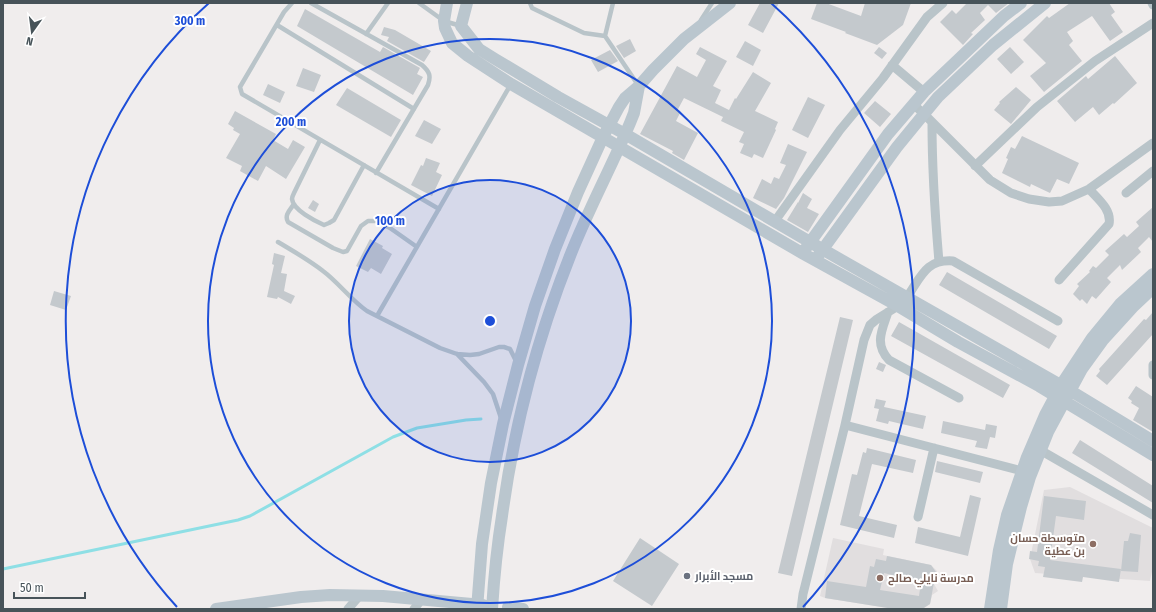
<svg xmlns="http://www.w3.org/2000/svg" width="1156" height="612" font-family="'Fira Sans Condensed',Cairo,sans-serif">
	<rect width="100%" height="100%" fill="#f0eded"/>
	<path fill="#e1dedf" d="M1070,487L1153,528V567L1150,581L1035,573L1030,559L1044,490Z
		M833,538L884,549L883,555L931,565L937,571L934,584L938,591L932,595L930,604L923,609L917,608L916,609H894L825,598L820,596Z"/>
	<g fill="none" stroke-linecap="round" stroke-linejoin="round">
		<path stroke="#8edfe5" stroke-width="3" d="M3,569L238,520L250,516L393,437L417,428L466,420L481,419"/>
	</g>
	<path fill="#c4c9cd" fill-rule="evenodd" d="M760,3H779L763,33L748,25Z
		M817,3H826L861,16L865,3H911L903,25L877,45L845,33L846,32L811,19Z
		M967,3H1009L996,13L988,5L980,13L985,20L971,33L973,34L963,45L940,22L952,10L956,14Z
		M1070,3H1109L1115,12L1111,15L1123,32L1110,41L1092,16L1067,32L1073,41L1069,45L1082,61L1044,92L1030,76L1046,63L1023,40L1047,16L1049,18Z
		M305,9L380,52L383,47L420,68L417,74L423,77L413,95L297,26Z
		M384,27L395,30L431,51L424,62L387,41L389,37L381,35Z
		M630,39L636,51L624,58L616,46Z
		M745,41L761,50L753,66L736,57Z
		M700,47L727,61L713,86L721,90L715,103L729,110L735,98L736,99L753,72L771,83L755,111L778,122L775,129L776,130L763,158L754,154L752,158L740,153L744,144L739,142L744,132L721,121L723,117L684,98L677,111L680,113L676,121L698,133L684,160L672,153L673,151L640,134L677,66L697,77L706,60L696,54Z
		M879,47L887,53L882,59L874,53Z
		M1010,47L1024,62L1011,74L997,59Z
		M610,50L618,61L598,72L591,60Z
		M1115,56L1137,83L1114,104L1113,103L1099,115L1093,107L1075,122L1057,101L1086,76L1088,79Z
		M303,68L321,75L314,92L296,86Z
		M268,84L285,92L280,103L263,95Z
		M1016,87L1031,100L1011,124L994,110L1000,103L999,102Z
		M347,88L401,120L391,137L336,105Z
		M808,97L825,105L808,138L792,130Z
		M875,101L891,114L880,127L864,113Z
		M235,111L276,134L273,140L288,149L293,140L305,147L286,179L266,166L258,181L240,171L242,166L226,158L240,134L233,130L234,128L228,124Z
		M424,120L441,129L432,144L415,136Z
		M1022,136L1079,163L1069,184L1057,179L1050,193L1031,184L1030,187L1002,173L1008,159L1006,158L1011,147L1015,149Z
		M788,144L807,152L784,198L776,209L753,198L762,179L771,184L774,177L779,179L786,165L780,163Z
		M426,158L440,163L436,172L442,175L432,196L411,185L421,165L423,166Z
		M803,193L812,199L807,208L819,214L808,232L787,220L798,202V203Z
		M313,200L319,204L315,212L308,208Z
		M1153,207V242L1149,237L1138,248L1141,252L1122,270L1120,265L1107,278L1111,282L1096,299L1092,296L1087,304L1082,299L1080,301L1073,294L1079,286L1077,284L1090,272L1089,271L1093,266L1096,268L1109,255L1105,251L1124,234L1127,237L1139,226L1136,222Z
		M370,239L383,246L382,248L392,254L381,274L371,268L368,272L356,266Z
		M274,253L285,256L281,273L287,274L284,291L295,296L291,304L278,297L277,299L267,297L274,265L272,264Z
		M947,272L1057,336L1049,349L939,285Z
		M54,291L71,296L66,310L50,305Z
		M1153,312V334L1107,385L1096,376L1100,371L1099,369L1144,319L1146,320Z
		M840,317L853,320L792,576L778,573Z
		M899,322L1010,385L1003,398L891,336Z
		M879,362L886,365L883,372L876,369Z
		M1136,386L1153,397V432L1133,420L1139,408L1131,403L1132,401L1128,398Z
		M876,399L886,401L884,407L926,416L923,429L889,421L888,424L876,421L879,409L874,408Z
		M943,421L985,430L986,424L997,426L995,438L990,437L987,449L975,447L977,441L941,433Z
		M1080,440L1153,486V503L1072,453Z
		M867,448L916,460L913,473L872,464L859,516L897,525L894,538L840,525L852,474L857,475L863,452L866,453Z
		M937,461L983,472L980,483L935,472Z
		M970,495L981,498L968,556L915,543L918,527L960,537Z
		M1044,496L1086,501L1084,520L1056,516L1050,560L1121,569L1119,582L1083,577L1082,582L1043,577L1045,567L1038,566L1039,561L1029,559L1030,551L1037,552Z
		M1130,533L1141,535L1138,572L1121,571L1124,541H1128Z
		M640,538L679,564L652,606L613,581Z
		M887,556L931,565L936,572L930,604L922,609H894L825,598L827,581L866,587L870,566L874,567L876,559L886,561ZM884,573L921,582L919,596L880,590Z"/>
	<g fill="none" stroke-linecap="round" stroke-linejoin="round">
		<path stroke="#b9c4c9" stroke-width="4.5" d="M292,3L284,12L240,87L242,94L439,209
			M311,3L422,65C430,72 431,76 428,85L376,173
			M419,3L444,21L461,26
			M530,3L532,8L584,33L605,36
			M613,3L605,36L638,85
			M701,20L712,3
			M277,25L414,109
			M366,34L388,3
			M320,140L294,193C293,195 292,197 292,199C293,210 315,221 324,225L329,223L334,220L364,165
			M294,204C290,210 284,215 288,222L333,248L343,252L347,251L361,226L368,221H376L390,228L417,247
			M278,242C293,251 309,260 323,271C339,283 351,300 367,311L440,348L457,354L470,355L479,354L499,347H504L510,349L516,361
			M377,316L511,84
			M457,354L484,382L493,394L501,418"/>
		<path stroke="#b9c4c9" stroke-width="9" d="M1152,3L1153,5
			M892,65L924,92
			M913,104L924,114L990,180L1011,193L1029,199L1049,202L1062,201L1089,189L1153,143
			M932,123C932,169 935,215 939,262
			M975,166L1037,107L1095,61L1153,23
			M1126,193L1153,171
			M775,221L840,130L883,78L927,17L943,3
			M1059,280L1109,224C1112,210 1098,199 1089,189
			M907,297C921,277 926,259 953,261L1058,321
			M888,312C882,330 874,344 889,360L959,398
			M1153,365V375
			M845,425L1022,471
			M1040,450L1153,515
			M918,517L934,448
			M348,609L360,595
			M414,609L422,599
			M801,609L803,594L845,425L864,340L870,325L877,319L898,306"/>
		<path stroke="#bac6ce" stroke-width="12" d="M447,3L444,21L445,28L452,43L468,56L511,84L802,253L898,306L958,342L1039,386L1153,455
			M467,3L461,26L479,49L495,59L558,97L625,134L822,249L1071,391L1153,441
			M806,248L888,134L924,92L1004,16L1021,3
			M818,256L897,147L924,114L938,97L993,45L1045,3
			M508,607L523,609
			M216,609L301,597L330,595L383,596L483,605
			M477,609L482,544L491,483L503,424L518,365L535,306L555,249L578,192L603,137L619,107L625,98L639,86L653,70L684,39L730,3
			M492,609C494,578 497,547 502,516C514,427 537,339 570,256C588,210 611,168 630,123L634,113L639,86
			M990,609L999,550L1007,515L1027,457L1045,415L1061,385L1092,338L1120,304L1153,274
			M1001,609L1007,564L1021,507L1030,477L1048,432L1082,369L1103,340L1133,307L1153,288"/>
	</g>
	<circle cx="490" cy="321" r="141" fill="#1d4ed8" fill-opacity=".12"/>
	<g fill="none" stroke="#1d4ed8" stroke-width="2">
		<circle cx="490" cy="321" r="141"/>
		<circle cx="490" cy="321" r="282"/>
		<path d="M177 607A424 424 0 0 1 209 3M771 3A424 424 0 0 1 803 607"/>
	</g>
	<g fill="#8d6e63" stroke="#fff" stroke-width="1.5">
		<circle cx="1093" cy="544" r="4"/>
		<circle cx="880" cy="578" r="4"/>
	</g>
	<circle fill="#6b7280" stroke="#fff" stroke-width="1.5" cx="687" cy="576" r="4"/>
	<g text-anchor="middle" stroke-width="4" stroke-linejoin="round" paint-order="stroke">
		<g font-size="11" font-weight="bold" fill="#785e54" stroke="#fff" text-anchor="end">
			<text x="1085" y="542">متوسطة حسان<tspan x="1085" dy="13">بن عطية</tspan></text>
			<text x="888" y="582" text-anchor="start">مدرسة نايلي صالح</text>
		</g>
		<g font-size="11" font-weight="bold" fill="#5b616d" stroke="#fff" text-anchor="start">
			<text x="695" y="580">مسجد الأبرار</text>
		</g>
	</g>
	<circle cx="490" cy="321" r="6" fill="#1d4ed8" stroke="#fff" stroke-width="2"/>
	<g font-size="12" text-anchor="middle" font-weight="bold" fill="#1d4ed8" stroke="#fff" stroke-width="4" stroke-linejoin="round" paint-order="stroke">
		<text x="190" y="25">300 m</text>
		<text x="291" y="126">200 m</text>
		<text x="390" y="225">100 m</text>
	</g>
	<rect width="1156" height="612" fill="none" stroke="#475359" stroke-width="8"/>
	<g transform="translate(32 32) rotate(194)" stroke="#ffffff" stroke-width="3" paint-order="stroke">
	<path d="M0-3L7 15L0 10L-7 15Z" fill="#475359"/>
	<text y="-6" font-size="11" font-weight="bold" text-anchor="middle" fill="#475359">N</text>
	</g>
	<path d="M14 592v6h71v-6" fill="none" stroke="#475359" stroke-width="2"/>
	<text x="20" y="592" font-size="12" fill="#475359" stroke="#ffffff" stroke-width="3" paint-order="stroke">50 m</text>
</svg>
